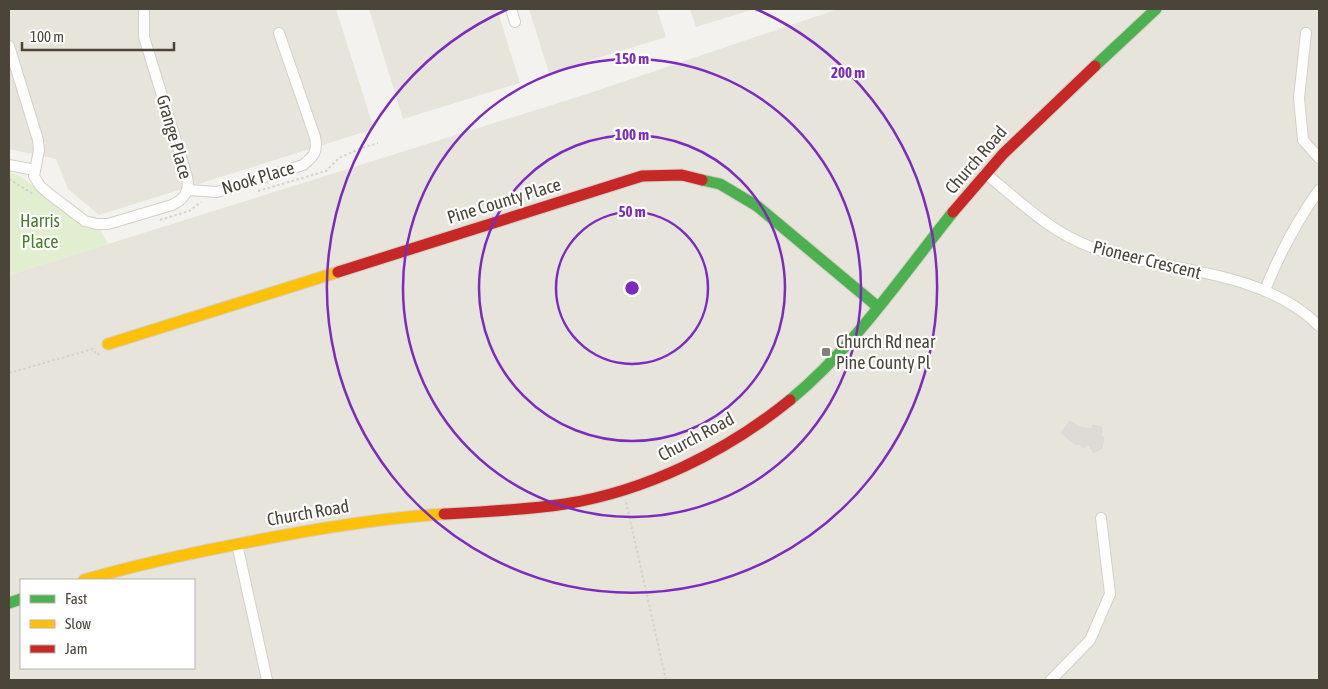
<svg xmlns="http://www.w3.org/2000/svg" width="1328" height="689" font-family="'Asap Condensed',sans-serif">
	<rect width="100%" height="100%" fill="#f4f2ee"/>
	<path fill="#e7e4dc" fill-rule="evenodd" d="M9,9H336L374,129L99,215L68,189L56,159L9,149Z
		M369,9H497L520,83L403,119Z
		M529,9H657L666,37L549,73Z
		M690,9H754L696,27Z
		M838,9H1319V680H9V275L587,94ZM21,580H194V668H21Z"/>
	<path fill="#e1eecf" d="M9,172C25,177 31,185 44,195C61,208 79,224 100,230L108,244L9,275Z"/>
	<path fill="#dedbd6" stroke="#dcd9d4" d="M1070,421L1078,427L1092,429L1093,425L1102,427L1101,437H1104L1102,449H1100L1094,453L1088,444L1083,448L1082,445L1075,444L1061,433Z"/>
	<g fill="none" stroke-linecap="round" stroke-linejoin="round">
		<g stroke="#d2d0cb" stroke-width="12">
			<path id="street" d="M511,9L515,22
				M1306,33L1299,98L1303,140L1319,158
				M9,46L38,140L39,150L34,176L40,186L48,193L85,221L97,224H108L172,205C185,199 190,191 187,177L144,37V9
				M9,165L35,170
				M985,173C1018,200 1050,232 1091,247C1105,253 1121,256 1135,259C1197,272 1273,279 1319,326
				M188,190L217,192L303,165C314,156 318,152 315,137L279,33
				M1265,290C1279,255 1297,221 1319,190
				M237,544L267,680
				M1051,680L1090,640L1110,594L1101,518"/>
		</g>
		<g stroke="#d3cfc5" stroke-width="13">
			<path id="fast" d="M1095,66L1156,9
				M702,180L720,184L757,206L878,307
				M790,400C854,347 901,277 953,212
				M9,603L21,599"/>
		</g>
		<g stroke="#d3cfc5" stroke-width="13">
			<path id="slow" d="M108,344L338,272
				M84,580C142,563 200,551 259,540C320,528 381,518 444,514"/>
		</g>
		<g stroke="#d3cfc5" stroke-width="13">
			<path id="jam" d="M953,212L1003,154L1095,66
				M338,272L642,176L682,175L702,180
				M444,514C484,512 525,510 565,504C646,491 726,452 790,400"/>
		</g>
		<path stroke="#d3d2cc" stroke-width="2" stroke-dasharray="2.5 2.5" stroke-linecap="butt" d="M755,11L763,9
			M9,179L33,194
			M258,191L326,171L339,158L359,149L378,143
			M160,220L189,211L201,202
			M9,373L93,349L97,355L100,353
			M626,502L666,680"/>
		<use href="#street" stroke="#fdfdfc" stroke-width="10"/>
		<use href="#fast" stroke="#4caf50" stroke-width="11"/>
		<use href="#slow" stroke="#ffc107" stroke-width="11"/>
		<use href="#jam" stroke="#c62828" stroke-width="11"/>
	</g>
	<g fill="none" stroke="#7b2cbf" stroke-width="2.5">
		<circle cx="632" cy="288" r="76"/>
		<circle cx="632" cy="288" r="153"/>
		<circle cx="632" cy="288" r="229"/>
		<path d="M756 9A305 305 0 1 1 508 9"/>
	</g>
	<rect fill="#868178" stroke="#fff" stroke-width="2" x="821" y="347" width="10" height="10" rx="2.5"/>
	<g text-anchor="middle" stroke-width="4.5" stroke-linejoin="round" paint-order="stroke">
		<g font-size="18" fill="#4b4439" stroke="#fff">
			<text transform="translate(174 137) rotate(74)" y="6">Grange Place</text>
			<text transform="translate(976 160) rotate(-49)" y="6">Church Road</text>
			<text transform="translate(258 178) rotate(-17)" y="6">Nook Place</text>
			<text transform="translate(504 201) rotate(-17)" y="6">Pine County Place</text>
			<text transform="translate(1147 260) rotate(14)" y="6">Pioneer Crescent</text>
			<text transform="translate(696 437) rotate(-28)" y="6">Church Road</text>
			<text transform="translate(308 513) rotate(-10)" y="6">Church Road</text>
		</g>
		<g font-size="18" fill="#4a7f2a" stroke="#fff">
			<text x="40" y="227">Harris<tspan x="40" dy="21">Place</tspan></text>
		</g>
		<g font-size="18" fill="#4b4439" stroke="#fff" text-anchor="start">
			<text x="836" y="348">Church Rd near<tspan x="836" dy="21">Pine County Pl</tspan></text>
		</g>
	</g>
	<circle cx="632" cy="288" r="8" fill="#7b2cbf" stroke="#fff" stroke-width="2.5"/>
	<g font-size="15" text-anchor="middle" font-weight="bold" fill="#7b2cbf" stroke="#fff" stroke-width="4.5" stroke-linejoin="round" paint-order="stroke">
		<text x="632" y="64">150 m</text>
		<text x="848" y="78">200 m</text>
		<text x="632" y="140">100 m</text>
		<text x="632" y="217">50 m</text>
	</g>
	<rect width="1328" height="689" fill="none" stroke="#4b4439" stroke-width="20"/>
	<rect x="20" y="579" width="175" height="90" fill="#ffffff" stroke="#b7b4b0"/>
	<rect x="30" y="595" width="25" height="8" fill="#4caf50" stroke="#b7b4b0"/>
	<text x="65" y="604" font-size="15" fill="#4b4439">Fast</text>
	<rect x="30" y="620" width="25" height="8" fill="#ffc107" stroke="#b7b4b0"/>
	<text x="65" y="629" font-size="15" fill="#4b4439">Slow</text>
	<rect x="30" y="645" width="25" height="8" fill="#c62828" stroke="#b7b4b0"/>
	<text x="65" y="654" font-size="15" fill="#4b4439">Jam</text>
	<path d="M22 42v8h152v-8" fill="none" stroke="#4b4439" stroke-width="2.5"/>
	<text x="30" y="42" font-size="15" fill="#4b4439" stroke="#ffffff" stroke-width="4" paint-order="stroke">100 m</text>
</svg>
